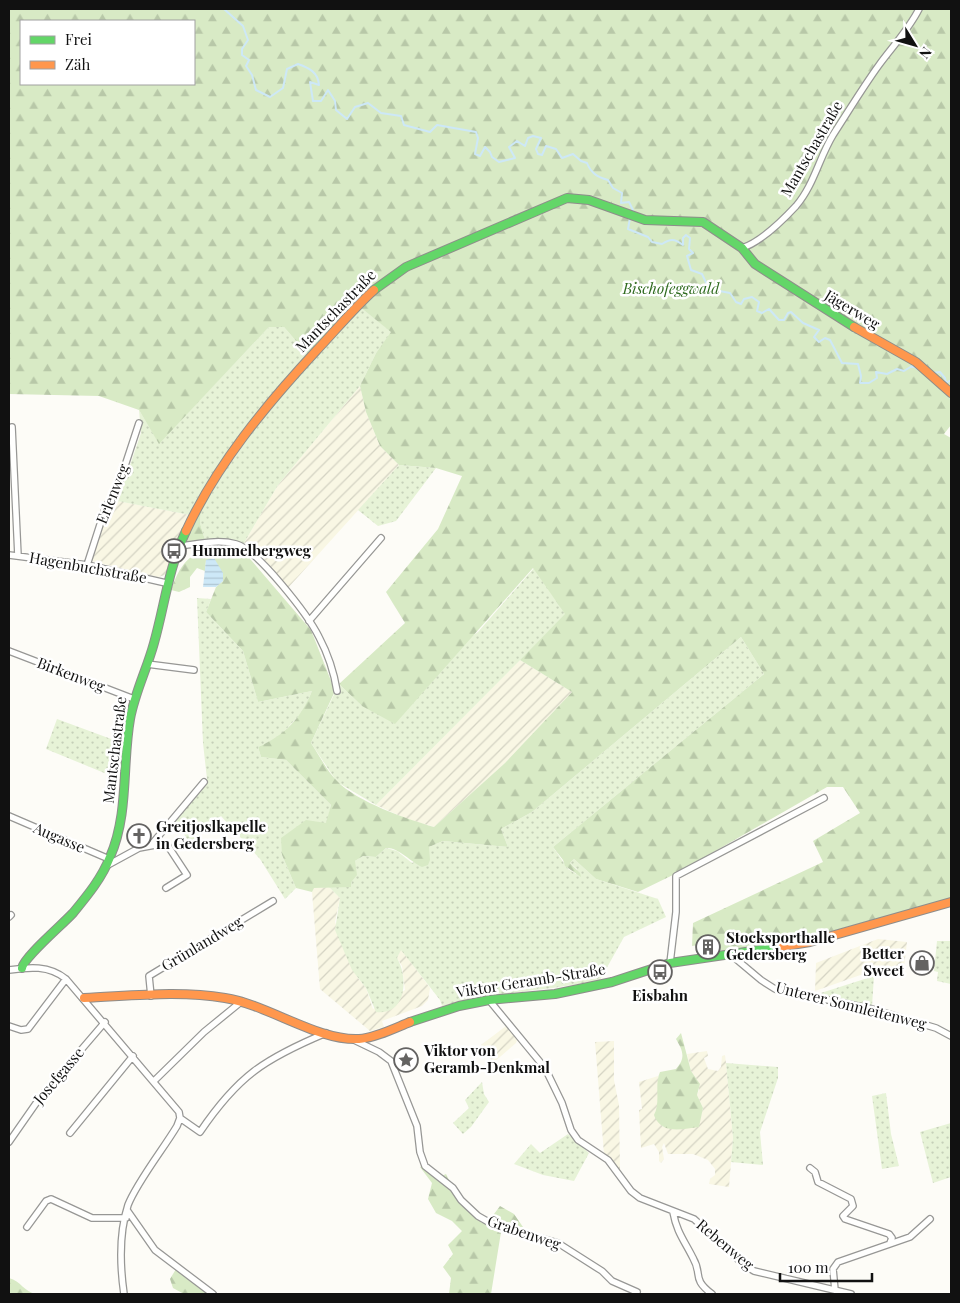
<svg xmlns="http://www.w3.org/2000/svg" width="960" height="1303" font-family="'Playfair Display',serif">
	<defs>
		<pattern id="farmland-furrows" width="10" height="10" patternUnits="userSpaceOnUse" patternTransform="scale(1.25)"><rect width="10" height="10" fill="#f9f7e4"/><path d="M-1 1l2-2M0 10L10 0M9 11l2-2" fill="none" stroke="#d4d3c3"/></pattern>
		<pattern id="grass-dots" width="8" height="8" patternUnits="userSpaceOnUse" patternTransform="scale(1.25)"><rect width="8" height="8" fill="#e7f3d7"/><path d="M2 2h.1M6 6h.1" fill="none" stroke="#c5cfb8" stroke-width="1.8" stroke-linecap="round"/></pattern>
		<pattern id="forest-firs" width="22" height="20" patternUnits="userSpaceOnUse" patternTransform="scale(1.25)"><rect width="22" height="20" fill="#d8eac5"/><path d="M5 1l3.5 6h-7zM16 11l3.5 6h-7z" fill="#b8c8a8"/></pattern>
		<pattern id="water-rules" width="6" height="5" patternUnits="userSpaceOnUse" patternTransform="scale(1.25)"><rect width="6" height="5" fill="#cde8f7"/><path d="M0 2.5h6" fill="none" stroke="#afc6d3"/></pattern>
	</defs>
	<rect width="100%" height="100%" fill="#fdfcf7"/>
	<path fill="url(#farmland-furrows)" d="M360,386L366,412L380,446L399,465L287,589L256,550L244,543L278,485Z
		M112,500L190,515L165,575L158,577L91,561Z
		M520,660L572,692L505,763L434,827L407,819L376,805Z
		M329,887L340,898L335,922L358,978L366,988L373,1009L405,990L402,966L397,958L401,949L430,988L428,1000L422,1006L382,1021L384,1027L370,1031L320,989L312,892L313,888Z
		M878,939L907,942L903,975L869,972L815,991L816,963Z
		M506,1026L517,1040L516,1043L493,1063L481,1045Z
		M614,1041V1080L619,1105L620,1171L604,1154L595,1042Z
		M707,1051L708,1056L704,1058L708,1069L718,1071L721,1067L722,1056L725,1055L726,1063L733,1138L729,1187L709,1184L710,1179L715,1175V1169L708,1160L693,1154H668L664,1143L662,1147L664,1159L661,1163L659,1161V1152L654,1144L641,1148L639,1110L642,1109L639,1082L658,1076V1106L655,1113L663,1127H698L703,1108L697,1095L699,1090L698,1081L691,1071L687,1054Z"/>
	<path fill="url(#grass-dots)" d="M360,307L392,332L376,353L360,386L278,485L244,543L205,540L200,523L201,510L225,471L275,401Z
		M269,327H284L308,355L190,515L112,500L120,495L141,433L139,410L159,443Z
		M399,465L436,468L396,521L378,526L358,510Z
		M534,568L566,614L376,805L337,782L311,743L339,684L362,706L478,632Z
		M197,598L211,599L206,612L243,651L258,702L312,691L304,710L278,738L258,747L261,757L286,760L331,805L327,823L282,855L296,888L285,899L260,859L221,816L190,843L174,820L207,779L203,743Z
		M741,637L764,674L553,847L568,869L576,874L577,869L570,863L574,859L596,879L658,899L666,917L624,937L600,980C548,991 494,992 442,1006L440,1000L401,950L397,958C409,978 406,1016 376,1012L366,988L352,970L335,930L340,898L329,887H351L355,861L363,856L376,857L386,848L397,851L412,863L428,856L429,847L443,841L508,847L501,829L532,812Z
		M57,719L122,743L119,779L46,749Z
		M937,941H951V984L937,981L938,972L934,971Z
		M874,976L872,1006L820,995L821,993Z
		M726,1063L778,1067V1078L760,1132L763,1165L731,1162L733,1138Z
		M482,1082L484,1094L489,1102L471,1127L463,1134L453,1123L469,1108L465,1100Z
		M886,1093L891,1134L899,1166L882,1169L872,1096Z
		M951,1123V1177L933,1183L920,1132Z
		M568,1134L589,1153L574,1181L543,1175L514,1164L531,1144L540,1153Z"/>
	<path fill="url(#forest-firs)" fill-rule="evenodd" d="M9,9H951V425L944,434L951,438V898L832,931L722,953L718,942L692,946L693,923L823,862L813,841L860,813L843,787H827L677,873L638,892L596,879L574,859L570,863L580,873L581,877L565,866L563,860L553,847L764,674L741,637L532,812L501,829L508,847L443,841L429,847L430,860L428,865L422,867C411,862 398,847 386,848L376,857L363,856L355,861L357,875L352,881L351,887L314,888L312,892L296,888L282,855L281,838L306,820L326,823L331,805L286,760L261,757L258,747C285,735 301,718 312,691L258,702L243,651L206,612L216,587L223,581L206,560L205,571L197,568L190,577V587L179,592L171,590C186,546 203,549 245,553L311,630L335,691L311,743C319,755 327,771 337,781C357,802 407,819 434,827L505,763L572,692L520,660L565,614L533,568L395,724L362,706L339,684L405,623L386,592L438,529L462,476L436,468L399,465L380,446L366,412L360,386L376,353L391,332L355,303L308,355L284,327H269L159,444L139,410L99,396L9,394ZM21,21H194V84H21Z
		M201,510L200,523L205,540L189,543L186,541Z
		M681,1033L691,1071L700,1084L697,1095L703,1108L699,1127C682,1129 661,1135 654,1115C661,1102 654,1085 660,1072L676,1069C686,1058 683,1051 676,1039Z
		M422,1166L437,1178L446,1174L461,1204L482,1223L491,1218L500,1206L514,1214L523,1227L502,1226L491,1294H449L451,1278L443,1267L453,1254L448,1245L462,1231L452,1221L436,1213L428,1199L432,1183L420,1167Z
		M176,1269L208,1294H184L173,1288L170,1279Z
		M9,1278C21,1281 24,1292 36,1294H9Z"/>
	<path fill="url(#water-rules)" d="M214,558L223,573V581L216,587H203L206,560Z"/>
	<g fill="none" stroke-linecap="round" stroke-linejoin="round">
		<path stroke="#cde8f7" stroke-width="2" d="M224,9L243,26L248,40L242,49V55L249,60L246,66L252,75L256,90L270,97L283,88L287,69L298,64C309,68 318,72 319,85L310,82L313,101H321L328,90L335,101L336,110L347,119L355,107L368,103L381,113L401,116L404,125L430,132L437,125L476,132L478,138L475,154L480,156L485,147L490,152L492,157L499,162L515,158L509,147L517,141L525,146L528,138L533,136L541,138L536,149L538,154L542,155L546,146L556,149L562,158L573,154L581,161L587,163C591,173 597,177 608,180L613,188L622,193L621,203L629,202L633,210L632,214
			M630,218L628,229L648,237L652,242L662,244C670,239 674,238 683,245V238L686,235L690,238L689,249L693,253L687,256L691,270L702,274L709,289L730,293L736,302L741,304L744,299L752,297L759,302L757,311L762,313L769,309L779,320H784L788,313L791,312L803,323L819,330L814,337L819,342L825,338L830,340L842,363L858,364L861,376L860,383H869L877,378L876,372L887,374L897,369L904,371L912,366L921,371
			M932,373L940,372L945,378L946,383L951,380"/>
		<g stroke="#979795" stroke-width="8">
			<path id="street" d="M742,248C761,242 782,221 796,206C814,185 819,158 833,135C848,112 863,87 879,65C893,46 909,29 919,9
				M12,427L18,556
				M180,546C198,544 218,539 236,544C258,550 308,615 319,637C328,654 334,672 337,691
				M9,555L87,565L166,583
				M87,565L106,506L117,490L139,423
				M309,621L381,538
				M9,651L134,699
				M147,664L194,670
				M9,816L109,859
				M151,845L204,782
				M106,866L139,848L166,843L187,875L166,888
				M9,917L11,915
				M730,954L761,980L775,989L872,1009L936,1028L951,1036
				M670,963L676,912V876L824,798
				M9,970C29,967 49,965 66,979L179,1112L180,1118L177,1126C164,1148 137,1182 128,1205C119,1233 120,1266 124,1294
				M151,996L149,976L273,901
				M489,1000L545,1068L562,1103L571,1130L578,1140L608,1160L631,1191L640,1198L694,1219L744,1265L754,1271L851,1294
				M9,1026L21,1030L28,1029L66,979
				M354,1040L379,1052L391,1061L417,1126L420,1152L425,1166L453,1188L461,1200L478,1216L492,1224L558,1243L602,1271L612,1281L637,1292
				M154,1081L204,1032L242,1001
				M180,1118L200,1132C238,1076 264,1059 326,1033
				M70,1133L133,1056
				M9,1142L39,1099L105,1022
				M810,1168L815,1172L818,1182L851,1199L853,1206L843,1216L845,1219L889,1234L892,1238L890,1243
				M127,1210L155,1250L213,1294
				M673,1212C677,1233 684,1240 693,1258C703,1275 691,1278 712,1294
				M27,1227L46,1201L51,1199L92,1218H126
				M835,1290L833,1269L838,1262L910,1237L930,1219"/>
		</g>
		<g stroke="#8e8d8b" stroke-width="10">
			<path id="fast" d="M374,290L406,267L567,198L589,200L645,220L703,222L742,248L755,264L854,327
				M22,968C24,957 62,925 73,913C87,896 102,878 110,857C129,814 122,764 130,719C135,692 147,669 154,643C165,604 168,569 186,531
				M410,1022L459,1006L489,1000L555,994L612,982L670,963L779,947"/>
		</g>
		<g stroke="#8e8d8b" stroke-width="10">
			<path id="slow" d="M854,327L916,362L951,393
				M186,531C217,464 266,405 316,351C335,331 353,309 374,290
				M779,947L810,942L951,902
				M84,998C130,996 179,990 225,998C269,1005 317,1041 359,1039C375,1038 395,1028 410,1022"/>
		</g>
		<use href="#street" stroke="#fffffe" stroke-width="5.5"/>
		<use href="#fast" stroke="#63d668" stroke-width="8"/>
		<use href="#slow" stroke="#ff974d" stroke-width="8"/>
	</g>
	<defs>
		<g id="bus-ring" transform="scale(1.25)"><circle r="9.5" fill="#fff" stroke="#646362" stroke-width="1.5"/><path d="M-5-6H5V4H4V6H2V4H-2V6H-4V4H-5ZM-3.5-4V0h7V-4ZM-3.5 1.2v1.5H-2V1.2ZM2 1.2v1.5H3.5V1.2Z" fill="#646362"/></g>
		<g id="church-ring" transform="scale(1.25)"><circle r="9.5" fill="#fff" stroke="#646362" stroke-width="1.5"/><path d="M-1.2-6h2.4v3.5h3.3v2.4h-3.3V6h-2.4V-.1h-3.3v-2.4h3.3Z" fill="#646362"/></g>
		<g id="building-ring" transform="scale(1.25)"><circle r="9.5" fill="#fff" stroke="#646362" stroke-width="1.5"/><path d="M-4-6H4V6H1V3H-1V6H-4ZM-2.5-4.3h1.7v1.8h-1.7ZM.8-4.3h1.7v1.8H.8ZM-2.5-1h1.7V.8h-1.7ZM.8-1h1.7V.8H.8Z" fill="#646362"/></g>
		<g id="shop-ring" transform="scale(1.25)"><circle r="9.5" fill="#fff" stroke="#646362" stroke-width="1.5"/><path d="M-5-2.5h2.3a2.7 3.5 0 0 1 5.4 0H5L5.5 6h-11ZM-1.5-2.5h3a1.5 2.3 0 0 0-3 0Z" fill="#646362"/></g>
		<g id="sight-ring" transform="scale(1.25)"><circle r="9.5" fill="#fff" stroke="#646362" stroke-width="1.5"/><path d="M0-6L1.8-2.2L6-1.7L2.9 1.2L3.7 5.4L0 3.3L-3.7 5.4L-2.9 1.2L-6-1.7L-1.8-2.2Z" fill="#646362"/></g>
	</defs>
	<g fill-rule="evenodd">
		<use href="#bus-ring" x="174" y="551"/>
		<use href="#church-ring" x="139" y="836"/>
		<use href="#building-ring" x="708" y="947"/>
		<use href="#shop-ring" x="922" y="963"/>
		<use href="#bus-ring" x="660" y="972"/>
		<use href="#sight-ring" x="406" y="1060"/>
	</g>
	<g text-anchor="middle" stroke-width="5" stroke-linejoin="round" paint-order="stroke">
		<g font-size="15" fill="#111" stroke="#fff">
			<text transform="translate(812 149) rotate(-60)" y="5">Mantschastraße</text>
			<text transform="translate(852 310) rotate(31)" y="5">Jägerweg</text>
			<text transform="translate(336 311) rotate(-46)" y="5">Mantschastraße</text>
			<text transform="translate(113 494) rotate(-68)" y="5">Erlenweg</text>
			<text transform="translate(88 568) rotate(10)" y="5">Hagenbuchstraße</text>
			<text transform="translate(71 675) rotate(21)" y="5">Birkenweg</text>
			<text transform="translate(115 750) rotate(-83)" y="5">Mantschastraße</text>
			<text transform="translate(59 838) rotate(23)" y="5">Augasse</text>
			<text transform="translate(202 944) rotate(-31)" y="5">Grünlandweg</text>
			<text transform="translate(531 981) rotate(-9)" y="5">Viktor Geramb-Straße</text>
			<text transform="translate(851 1006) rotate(14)" y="5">Unterer Sonnleitenweg</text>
			<text transform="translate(59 1076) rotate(-50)" y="5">Josefgasse</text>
			<text transform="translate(524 1233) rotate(19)" y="5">Grabenweg</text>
			<text transform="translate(725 1245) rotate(40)" y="5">Rebenweg</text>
		</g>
		<g font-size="15" font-style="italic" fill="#2f6b1f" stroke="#fff">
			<text x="671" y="294">Bischofeggwald</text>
		</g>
		<g font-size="15" font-weight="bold" fill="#111" stroke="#fff" text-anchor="start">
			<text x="192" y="556">Hummelbergweg</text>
			<text x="156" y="832">Greitjoslkapelle<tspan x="156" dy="17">in Gedersberg</tspan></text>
			<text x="726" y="943">Stocksporthalle<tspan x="726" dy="17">Gedersberg</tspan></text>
			<text x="904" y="959" text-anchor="end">Better<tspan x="904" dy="17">Sweet</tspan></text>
			<text x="660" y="1001" text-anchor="middle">Eisbahn</text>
			<text x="424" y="1056">Viktor von<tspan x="424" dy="17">Geramb-Denkmal</tspan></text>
		</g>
	</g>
	<rect width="960" height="1303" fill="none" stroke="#111111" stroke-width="20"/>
	<rect x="20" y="20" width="175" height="65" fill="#ffffff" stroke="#a0a0a0"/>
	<rect x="30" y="36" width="25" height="8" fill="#63d668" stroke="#a0a0a0"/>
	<text x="65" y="45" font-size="15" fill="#111111">Frei</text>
	<rect x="30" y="61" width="25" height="8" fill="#ff974d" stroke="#a0a0a0"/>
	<text x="65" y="70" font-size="15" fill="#111111">Zäh</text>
	<g transform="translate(915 45) rotate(127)" stroke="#ffffff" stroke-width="4" paint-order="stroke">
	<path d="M0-4L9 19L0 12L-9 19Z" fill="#111111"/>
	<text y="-8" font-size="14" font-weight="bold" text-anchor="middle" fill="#111111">N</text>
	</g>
	<path d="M780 1273v8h92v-8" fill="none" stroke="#111111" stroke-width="2.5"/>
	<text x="788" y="1273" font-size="15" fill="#111111" stroke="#ffffff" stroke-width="4" paint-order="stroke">100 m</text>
</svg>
